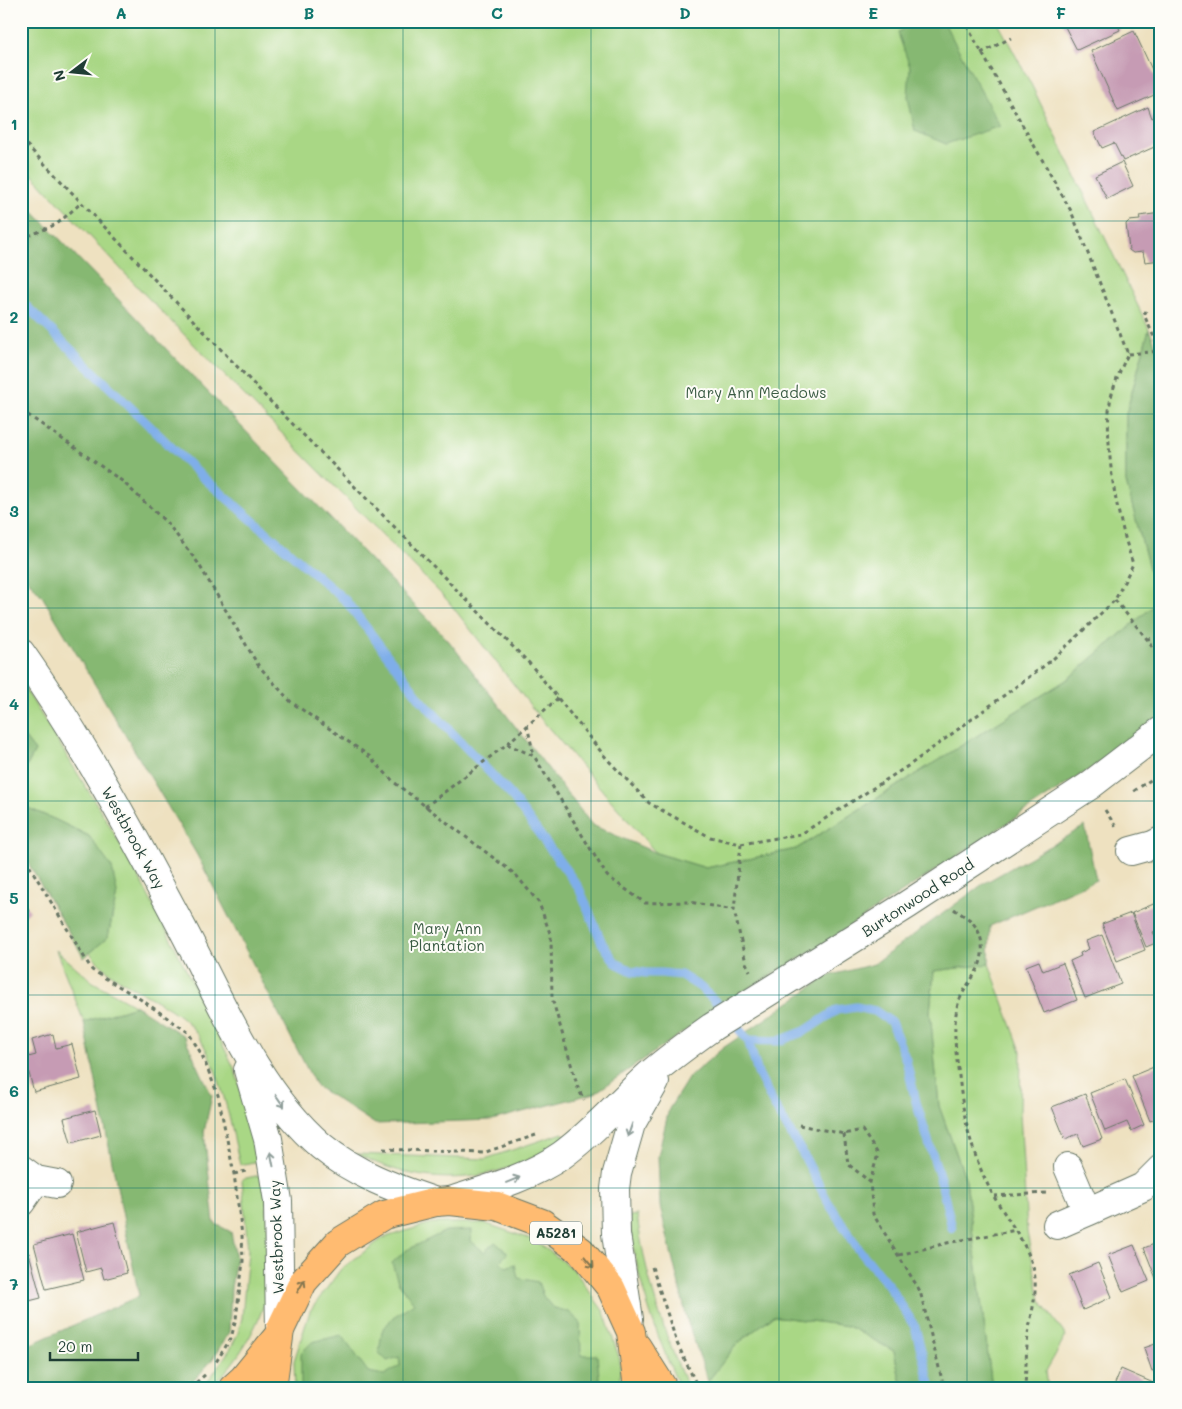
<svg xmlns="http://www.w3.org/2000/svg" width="1182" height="1409" font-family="Mali,sans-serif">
	<rect width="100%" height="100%" fill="#fdfcf7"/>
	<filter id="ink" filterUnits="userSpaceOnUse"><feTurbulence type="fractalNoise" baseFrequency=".02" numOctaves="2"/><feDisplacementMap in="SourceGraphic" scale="10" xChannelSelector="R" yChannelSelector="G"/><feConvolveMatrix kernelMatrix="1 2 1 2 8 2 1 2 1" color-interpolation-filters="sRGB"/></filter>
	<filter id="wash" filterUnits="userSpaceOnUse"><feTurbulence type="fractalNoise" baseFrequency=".0096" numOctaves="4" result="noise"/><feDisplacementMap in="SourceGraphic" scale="20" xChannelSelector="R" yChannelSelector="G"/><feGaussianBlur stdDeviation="1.12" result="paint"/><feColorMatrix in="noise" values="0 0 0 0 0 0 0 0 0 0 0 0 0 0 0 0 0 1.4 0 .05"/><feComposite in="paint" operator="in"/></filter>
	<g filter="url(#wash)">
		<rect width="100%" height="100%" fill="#eee1c0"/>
		<path fill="#a9d785" stroke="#648a5c" d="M21,21H997L1032,86L1149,329L1126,414V482L1158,602L1068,679L796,849L706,868L656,853L541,719L448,601L151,301L21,163Z
			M21,682L107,821L137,874L176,949L235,1070L262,1160L240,1165C230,1122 217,1043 180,1016C151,994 113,983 90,953L108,937L117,893L89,836L56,820L21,805V764L27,766L35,751L21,733Z
			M56,950L93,982L136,1006L84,1022Z
			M989,964L1021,1051L1020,1113L1027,1232L1040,1300L1066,1336L1046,1371L1048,1388H992L966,1180L939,1106L930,1012L934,971Z
			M563,1133L567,1138C499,1183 432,1192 357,1154L485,1159Z
			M265,1174C266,1206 270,1239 270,1270C269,1313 240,1360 210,1388H206L204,1387L231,1348L238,1333L242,1318L248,1251L242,1179Z
			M637,1215C645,1275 663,1333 688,1388H680C655,1334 635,1275 629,1216Z
			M432,1223H484L534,1240L574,1270L604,1312L620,1360V1388H295L294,1361L310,1311L341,1269L383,1238Z
			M773,1316L848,1326L894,1351L902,1388H711L708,1381L737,1344Z"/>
		<path fill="#86b872" stroke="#527a53" d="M911,21H943L1000,126L946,144L915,131L908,97L910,67L898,33Z
			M21,199L448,640L592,825L656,853L706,868L796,849L1068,679L1158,602L1126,482V414L1149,329L1161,357V718L1128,744L815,949L731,999L595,1093L492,1120L375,1124L316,1086L197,855L42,596L21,572Z
			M21,733L35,751L27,766L21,764Z
			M21,805L56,820L89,836L112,868L117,893L108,937L84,958L21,851Z
			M1085,826L1096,880L990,926L989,964L934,971L930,1012L939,1106L966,1180L992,1388H902L894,1351L848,1326L773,1316L737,1344L708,1381L688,1323L660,1206L658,1156L669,1109L689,1077L723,1048L828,976L874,964L983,884Z
			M136,1006L184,1036L212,1096L204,1132L214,1223L231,1232L236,1258L231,1288L229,1332L212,1360L187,1388H21V1345H29L139,1296L84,1022Z
			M472,1230L471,1241L484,1252L495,1242L508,1253L500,1261L506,1267L515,1264L518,1278L538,1282L543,1296L552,1307L569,1312L580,1322L581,1355H597L600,1388H301V1353L312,1342L342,1335L368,1372L384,1375L400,1366L399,1357L387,1361L379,1353L382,1331L393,1317L414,1303L398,1282L392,1263L405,1251L446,1231Z"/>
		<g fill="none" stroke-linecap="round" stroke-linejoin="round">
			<path stroke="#7faee9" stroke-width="9" d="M21,301L199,474L346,601L422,701L510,794L579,888L602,943L616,963L632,971L646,973H661L681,975L700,987L716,1002L748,1040L758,1073L774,1105L804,1156L828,1202L860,1251L889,1286L915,1327L931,1388
				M748,1040L779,1041L805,1031L837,1010L856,1007L875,1011L891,1022L906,1060L916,1102L940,1178L952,1228"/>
		</g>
		<g id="blocks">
			<path fill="#c69bb4" d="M1062,21H1116L1120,30L1077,50Z
				M1134,31L1161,89V92L1118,111L1091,51Z
				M1148,107L1152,118L1158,115L1161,122V144L1123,161L1114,143L1102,148L1094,132Z
				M1122,162L1133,186L1107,199L1095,175Z
				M1161,213V260L1145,262L1143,252L1133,253L1129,250L1126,224L1129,221L1140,220L1139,216Z
				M21,901L30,911L21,920Z
				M1156,903L1161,914V929L1153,932L1158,942L1146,947L1132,913Z
				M1131,913L1145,950L1117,961L1102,924Z
				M1102,935L1121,984L1085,998L1070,961L1081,956L1080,953L1089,949L1086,941Z
				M1039,961L1043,971L1063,963L1077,1000L1044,1013L1026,966Z
				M53,1034L56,1048L72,1044L81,1079L34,1092L25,1058L36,1055L32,1040Z
				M1161,1064V1117L1150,1121L1132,1076Z
				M1125,1079L1144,1125L1131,1131L1127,1122L1105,1131L1090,1093Z
				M1085,1094L1102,1139L1083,1146L1078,1134L1065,1139L1052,1107Z
				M95,1110L101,1135L71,1143L64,1118Z
				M114,1222L127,1273L104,1279L101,1268L86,1272L76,1232Z
				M72,1234L84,1280L46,1289L34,1244Z
				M1161,1236V1280L1157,1281L1144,1248L1157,1243L1155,1238Z
				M1134,1245L1149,1281L1123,1292L1108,1255Z
				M29,1253L41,1298L21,1303V1255Z
				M1098,1263L1112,1297L1083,1310L1069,1275Z
				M1161,1342V1367L1152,1371L1144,1348Z
				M1121,1369L1158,1385V1388H1113Z"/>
		</g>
	</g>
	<g filter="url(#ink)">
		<use href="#blocks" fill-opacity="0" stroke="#677665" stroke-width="1"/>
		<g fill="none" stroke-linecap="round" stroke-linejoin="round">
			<g stroke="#677665" stroke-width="30">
				<path id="minor" d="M21,653C80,737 130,829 178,920C219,996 255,1089 321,1146C355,1174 394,1188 436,1202
					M1131,851L1153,845L1161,841
					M248,1070L268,1139L278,1201L280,1330
					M21,1169L36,1180L57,1184
					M450,1201C488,1189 529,1178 562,1155C594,1132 620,1101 649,1075C669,1058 691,1042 712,1027L907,905L1089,786L1161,731
					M21,1202L36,1180
					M1087,1212L1143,1187L1161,1169
					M1057,1225L1087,1212L1068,1167
					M629,1319L616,1234L615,1189L617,1173L631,1124L655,1082"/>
			</g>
			<g stroke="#677665" stroke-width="30">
				<path id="major" d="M637,1347L663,1388
					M233,1388L243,1379L278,1336
					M272,1388L280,1330L303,1282L338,1243L384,1215L436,1202L450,1201L497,1206L542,1223L581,1251L611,1288L631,1332L638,1388"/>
			</g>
			<path stroke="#677665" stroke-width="3" stroke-dasharray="4 4" stroke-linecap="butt" d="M981,53L1011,38
				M21,139L268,399L531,665L607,759L649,803L710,837L741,844L801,834L911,764L1052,660L1115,600L1133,564C1120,524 1111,485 1109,443C1108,428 1108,412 1111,397C1115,382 1121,368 1128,354L1071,211L964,21
				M21,239L57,224L81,203
				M1146,311L1144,315L1160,350
				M1128,354L1161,351
				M21,410L122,481L168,524L198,563L258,665L291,702L369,756L395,783L516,875L539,903L551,936L552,998L578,1088L584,1100
				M1115,600L1147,639L1161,661
				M21,618L26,626
				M1147,639L1161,637
				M527,725L534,756
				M507,744L534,756L607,876L645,903L689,902L734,910
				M1134,791L1161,773
				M425,807L507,744L558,698
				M1105,810L1116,827
				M741,844L734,910L746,963L750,971
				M21,852L92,970L140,999L188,1032L202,1055L218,1095L234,1174L242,1235L243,1261L236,1319L231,1338L216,1362
				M954,909C959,913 965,916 970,920C984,933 986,956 976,972C969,984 960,994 957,1008C952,1033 957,1059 960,1084C964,1123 974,1160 993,1195C1008,1221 1027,1242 1034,1271C1038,1293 1031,1314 1028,1335C1026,1352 1026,1370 1025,1388
				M799,1125L844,1134L862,1130L878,1154L870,1182L873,1214L920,1291L944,1388
				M844,1134L848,1164L870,1182
				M383,1149L483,1153L536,1135
				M234,1174L246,1171
				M994,1196L1048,1193
				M899,1255L947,1243L1016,1230
				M652,1267L677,1343L698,1388
				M190,1388L207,1373"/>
			<use href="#minor" stroke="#fff" stroke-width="28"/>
			<use href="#major" stroke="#ffbb71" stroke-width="28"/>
		</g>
		<defs><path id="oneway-shaft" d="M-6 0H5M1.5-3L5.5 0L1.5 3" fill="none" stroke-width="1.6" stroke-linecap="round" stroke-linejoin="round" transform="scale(1.25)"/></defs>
		<g stroke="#8f9e9a">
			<use href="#oneway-shaft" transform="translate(280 1101) rotate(55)"/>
			<use href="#oneway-shaft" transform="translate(630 1130) rotate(109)"/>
			<use href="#oneway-shaft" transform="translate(272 1159) rotate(-101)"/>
			<use href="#oneway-shaft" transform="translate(513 1180) rotate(-22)"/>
		</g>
		<g stroke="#84764f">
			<use href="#oneway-shaft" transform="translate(589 1262) rotate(50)"/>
			<use href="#oneway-shaft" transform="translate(301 1286) rotate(-60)"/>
		</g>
	</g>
	<path fill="none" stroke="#0f766e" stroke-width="1" stroke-opacity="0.55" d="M215,21V1388M403,21V1388M591,21V1388M779,21V1388M967,21V1388M21,221H1161M21,414H1161M21,608H1161M21,801H1161M21,995H1161M21,1188H1161"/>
	<g text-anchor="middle" stroke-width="4" stroke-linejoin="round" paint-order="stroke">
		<rect fill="#fdfcf7" stroke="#62766e" stroke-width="1" x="530" y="1221.5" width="52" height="23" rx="4"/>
		<g font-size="14" font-weight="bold" fill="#1f3d34">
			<text x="556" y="1238">A5281</text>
		</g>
		<g font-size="15" fill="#3b5c44" stroke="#fdfcf7">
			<text x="756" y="398">Mary Ann Meadows</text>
			<text x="447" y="934">Mary Ann<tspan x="447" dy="17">Plantation</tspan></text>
		</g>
		<g font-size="15" fill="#1f3d34" stroke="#fdfcf7">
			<text transform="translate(133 838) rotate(61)" y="5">Westbrook Way</text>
			<text transform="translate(918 898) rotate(-33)" y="5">Burtonwood Road</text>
			<text transform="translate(277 1237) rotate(-92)" y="5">Westbrook Way</text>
		</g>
	</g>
	<rect width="1182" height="1409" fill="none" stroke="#fdfcf7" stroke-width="55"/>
	<g transform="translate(72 72) rotate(254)" stroke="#fdfcf7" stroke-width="4" paint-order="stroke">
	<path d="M0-4L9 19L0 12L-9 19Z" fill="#1f3d34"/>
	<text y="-8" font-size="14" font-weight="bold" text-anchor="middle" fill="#1f3d34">N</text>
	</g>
	<path d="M50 1352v8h88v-8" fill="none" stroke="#1f3d34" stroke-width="2.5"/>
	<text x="58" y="1352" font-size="15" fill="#1f3d34" stroke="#fdfcf7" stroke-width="4" paint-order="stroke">20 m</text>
	<rect x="28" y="28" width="1126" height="1354" fill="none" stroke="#0f766e" stroke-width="2"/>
	<g font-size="16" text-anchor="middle" font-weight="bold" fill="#0f766e">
		<text x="121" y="19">A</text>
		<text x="309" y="19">B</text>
		<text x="497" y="19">C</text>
		<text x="685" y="19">D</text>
		<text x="873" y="19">E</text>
		<text x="1061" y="19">F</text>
		<text x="14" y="130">1</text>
		<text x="14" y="323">2</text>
		<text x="14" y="517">3</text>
		<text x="14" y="710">4</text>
		<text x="14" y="904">5</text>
		<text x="14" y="1097">6</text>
		<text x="14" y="1290">7</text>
	</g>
</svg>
